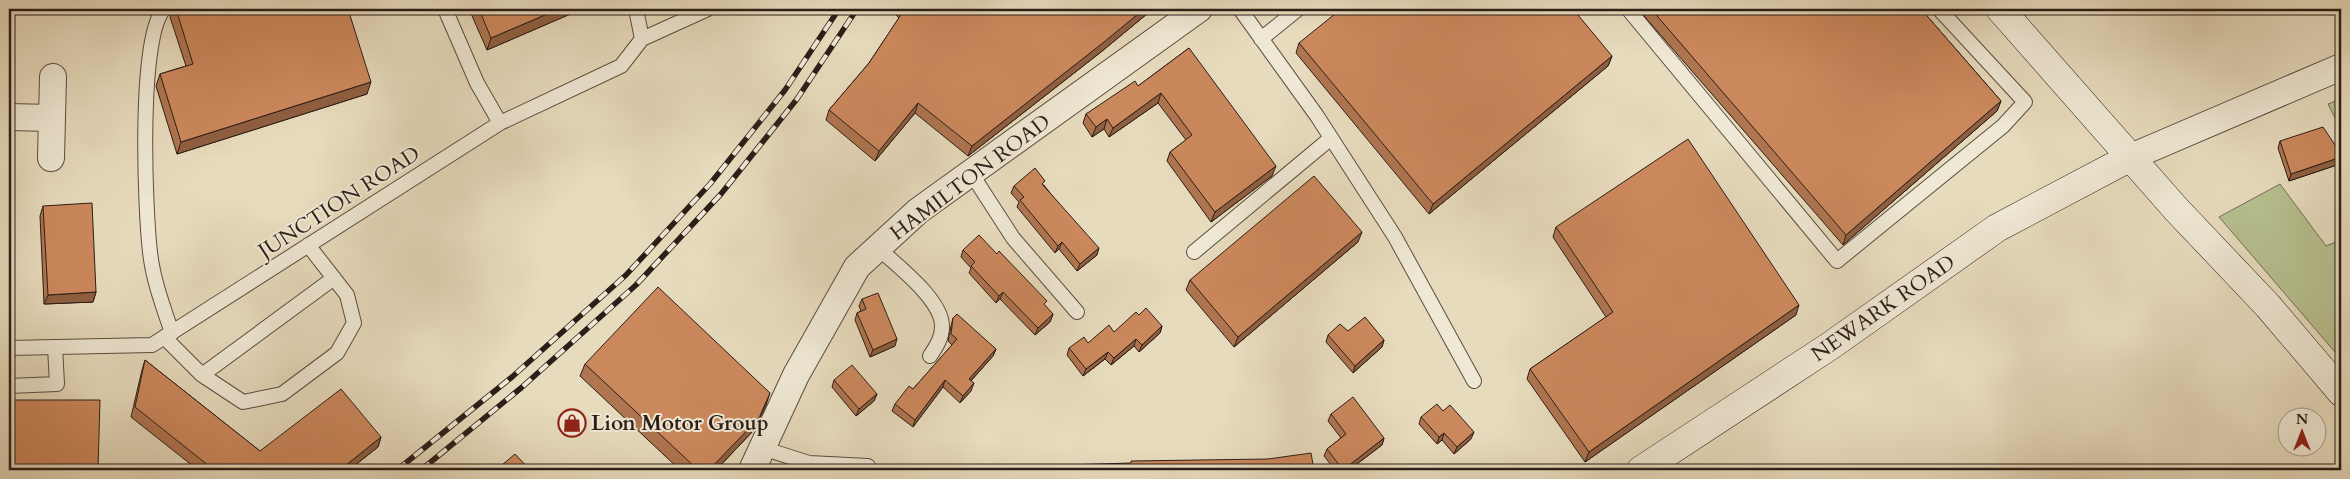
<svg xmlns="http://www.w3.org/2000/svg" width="2350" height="479" font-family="Cardo,serif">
	<rect width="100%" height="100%" fill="#e7dbbd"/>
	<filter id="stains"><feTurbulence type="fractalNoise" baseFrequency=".004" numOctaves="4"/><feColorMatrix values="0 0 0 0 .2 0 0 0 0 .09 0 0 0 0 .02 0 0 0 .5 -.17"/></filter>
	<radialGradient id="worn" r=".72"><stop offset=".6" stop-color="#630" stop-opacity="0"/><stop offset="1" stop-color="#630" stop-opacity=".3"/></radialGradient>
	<path fill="#b7c090" stroke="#716f54" d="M2341,99V130L2328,104Z
		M2280,184L2326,246L2341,240V359L2219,217Z"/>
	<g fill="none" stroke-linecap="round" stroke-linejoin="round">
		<g stroke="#5a4d41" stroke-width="16">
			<path id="lane" d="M164,9C138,37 145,209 150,252C153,280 163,306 172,333
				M445,9L477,83L500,123
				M1240,9L1317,116L1395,237L1474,381
				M1628,9L1837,261L2003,126L2025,102L1939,9
				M642,39L708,9
				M1261,39L1298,9
				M971,173L1013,238L1077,312
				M878,248C896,265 943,300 942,327C942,338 936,347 930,356
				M1194,252L1331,138
				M164,337L202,375L243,402L282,394L337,353L354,323L347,295L308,245
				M9,348L152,345L500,123L621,66L642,39L636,9
				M202,375L334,278
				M9,386L57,384L55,347
				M762,448L809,463L868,466"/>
		</g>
		<g stroke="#5a4d41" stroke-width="28">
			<path id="street" d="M9,117L52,118
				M2131,157L2341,67
				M51,158L53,77
				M752,470L796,375L857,267L918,211L1199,9"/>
		</g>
		<g stroke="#2b1e18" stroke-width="29">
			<path id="secondary" d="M2000,9L2176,209L2268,306L2341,392
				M1641,470L1830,346L1997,228L2131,157"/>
		</g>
		<use href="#lane" stroke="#efe8d4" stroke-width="14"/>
		<use href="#street" stroke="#efe8d4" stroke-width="26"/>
		<use href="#secondary" stroke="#efe8d4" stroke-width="28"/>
		<g stroke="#2b1e18" stroke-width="5.5">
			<path id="rail" d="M397,470L512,377L626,275L710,184L785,90L839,9
				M421,470L521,388L636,285L721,194L797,99L857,9"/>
		</g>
		<use href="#rail" stroke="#efe8d4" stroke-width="4" stroke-dasharray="11" stroke-linecap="butt"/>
	</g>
	<path fill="#af7550" stroke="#2b1e18" d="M173,9H348L367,94L177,154L156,86L160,74L186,66L170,17Z
		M469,9H582L487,50Z
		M890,9H1153L1101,52L968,156L915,113L875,161L826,120L829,110L869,63L899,18Z
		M1638,9H1921L2001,101L1997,111L1843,245Z
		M1299,43L1612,56L1608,66L1429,214L1296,53Z
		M1189,48L1272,176L1211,222L1167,161L1170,152L1186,140L1158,103L1109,137L1104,129L1092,137L1083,123L1086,114L1138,86Z
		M2280,141L2341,154V161L2340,164L2289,181L2278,148Z
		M1044,185L1097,255L1077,271L1059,249L1055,253L1017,207L1019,202L1011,193L1014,186Z
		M43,206L96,292L93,302L44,304L40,216Z
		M1556,227L1796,315L1585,462L1527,379L1530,369L1606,317L1553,237Z
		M1358,242L1234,347L1186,290L1190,280Z
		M963,250L1045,306L1053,314L1050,322L1035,335L1000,299L996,303L969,273L971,268L961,257Z
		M862,299L895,346L870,357L855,320L857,313L861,311L859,306Z
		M1139,315L1162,326L1160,333L1139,352L1134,346L1111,365L1105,359L1083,376L1067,355L1069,348L1088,343L1114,332Z
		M953,318L996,349L993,356L971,381V391L960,403L943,387L913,427L892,411L895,404L913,389L952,345L948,341L951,326Z
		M1348,331L1384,340L1382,347L1353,373L1326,342L1328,335Z
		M145,360L260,451L381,437L378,447L349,470H198L131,417L142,370Z
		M585,364L766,405L754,430L716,470H680L580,376Z
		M834,380L877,394L874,401L856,416L832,387Z
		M1443,411L1471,439L1454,454L1442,440L1437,444L1419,424L1421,417Z
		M1331,414L1384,438L1382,445L1349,470H1335L1324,456L1327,449L1341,438L1328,421Z"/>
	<path fill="#8f5f41" stroke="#2b1e18" d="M559,9H582L487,50L491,38Z
		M1144,9H1153L1101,52L968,156L972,146Z
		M1612,56L1608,66L1429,214L1433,204Z
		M371,82L367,94L177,154L181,142Z
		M1161,93L1158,103L1109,137L1113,128Z
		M2001,101L1997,111L1843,245L1846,235Z
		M918,103L915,113L875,161L879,151Z
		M1107,119L1104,129L1092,137L1096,127Z
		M2341,157L2340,164L2289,181L2291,174Z
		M1276,166L1272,176L1211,222L1215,212Z
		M1362,232L1358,242L1234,347L1238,337Z
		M1062,242L1059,249L1055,253L1058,246Z
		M1099,248L1097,255L1077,271L1080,264Z
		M96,292L93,302L44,304L48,295Z
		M1003,292L1000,299L996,303L999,296Z
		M1799,305L1796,315L1585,462L1589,452Z
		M1053,314L1050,322L1035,335L1038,328Z
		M1162,326L1160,333L1139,352L1142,345Z
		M897,339L895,346L870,357L873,350Z
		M1136,339L1134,346L1111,365L1114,358Z
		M1384,340L1382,347L1353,373L1355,366Z
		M996,349L993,356L966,386L969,379Z
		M1108,352L1105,359L1083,376L1086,369Z
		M945,380L943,387L913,427L915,420Z
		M974,383L971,391L960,403L963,396Z
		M770,393L766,405L754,430L716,470H709Z
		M877,394L874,401L856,416L859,409Z
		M1474,432L1471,439L1454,454L1457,447Z
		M1444,433L1442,440L1437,444L1439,437Z
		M381,437L378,447L349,470H340Z
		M1384,438L1382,445L1349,470H1343Z"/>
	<path fill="#cc885d" stroke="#2b1e18" d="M176,9H348L371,82L181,142L160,74L193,64Z
		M479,9H559L491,38Z
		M903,9H1144L1104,42L972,146L918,103L879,151L829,110L869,63L904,10Z
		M1341,9H1573L1612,56L1433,204L1299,43Z
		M1651,9H1921L2001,101L1846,235Z
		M1189,48L1276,166L1215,212L1170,152L1192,135L1161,93L1113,128L1107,119L1096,127L1086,114L1135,81L1138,86Z
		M2323,127L2341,154V157L2291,174L2280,141Z
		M1688,139L1799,305L1589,452L1530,369L1613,312L1556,227Z
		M1035,168L1045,181L1042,184L1099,248L1080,264L1062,242L1058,246L1020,200L1024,197L1014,186Z
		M1314,176L1362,232L1238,337L1190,280Z
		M92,203L96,292L48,295L43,206Z
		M979,235L997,254L999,251L1047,301L1044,304L1053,314L1038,328L1003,292L999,296L971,266L975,262L963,250Z
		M658,287L770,393L759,418L709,470H698L585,364Z
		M878,293L897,339L873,350L857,313L866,309L862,299Z
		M1146,308L1162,326L1142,345L1136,339L1114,358L1108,352L1086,369L1069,348L1084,337L1088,343L1109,325L1114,332L1136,312L1139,315Z
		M957,314L996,349L969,379L974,383L963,396L945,380L915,420L895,404L909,386L913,389L957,339L951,334L953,318Z
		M1365,317L1384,340L1355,366L1328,335L1340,324L1348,331Z
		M145,360L260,451L341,389L381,437L340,470H214L135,407Z
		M852,365L877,394L859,409L834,380Z
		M1353,397L1384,438L1343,470L1327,449L1346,434L1331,414Z
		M9,400H100L98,470H9Z
		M1437,404L1443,411L1450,405L1474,432L1457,447L1444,433L1439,437L1421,417Z
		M1311,453L1314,470H965V468L1131,463V461L1268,459Z
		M515,454L530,470H496Z"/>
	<defs>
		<g id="shop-ring" transform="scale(1.4375)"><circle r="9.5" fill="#efe8d4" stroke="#8f2418" stroke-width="1.5"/><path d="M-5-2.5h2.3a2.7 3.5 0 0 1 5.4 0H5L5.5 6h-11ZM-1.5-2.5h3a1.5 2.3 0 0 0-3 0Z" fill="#8f2418"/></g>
	</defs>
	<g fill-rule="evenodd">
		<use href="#shop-ring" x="572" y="423"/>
	</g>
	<g text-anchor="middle" stroke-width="4" stroke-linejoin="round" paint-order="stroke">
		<g font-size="21" fill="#2b1e18" stroke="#efe8d4">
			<text transform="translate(970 177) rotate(-37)" y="7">HAMILTON ROAD</text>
			<text transform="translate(339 202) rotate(-33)" y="7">JUNCTION ROAD</text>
			<text transform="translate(1883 308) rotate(-35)" y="7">NEWARK ROAD</text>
		</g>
		<g font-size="21" font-weight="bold" fill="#2b1e18" stroke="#efe8d4" text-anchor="start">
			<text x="591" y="430">Lion Motor Group</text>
		</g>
	</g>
	<rect width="2350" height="479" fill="none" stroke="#e7dbbd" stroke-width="30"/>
	<rect x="10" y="10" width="2330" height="459" fill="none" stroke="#2b1e18" stroke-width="2.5"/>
	<rect x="15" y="15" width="2320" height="449" fill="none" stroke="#2b1e18"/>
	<g transform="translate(2302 432)"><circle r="24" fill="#efe8d4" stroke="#a19789"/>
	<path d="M0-4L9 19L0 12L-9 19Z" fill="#8f2418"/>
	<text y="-8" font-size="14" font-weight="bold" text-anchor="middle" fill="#2b1e18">N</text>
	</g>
	<rect width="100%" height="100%" filter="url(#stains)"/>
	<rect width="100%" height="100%" fill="url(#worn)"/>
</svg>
